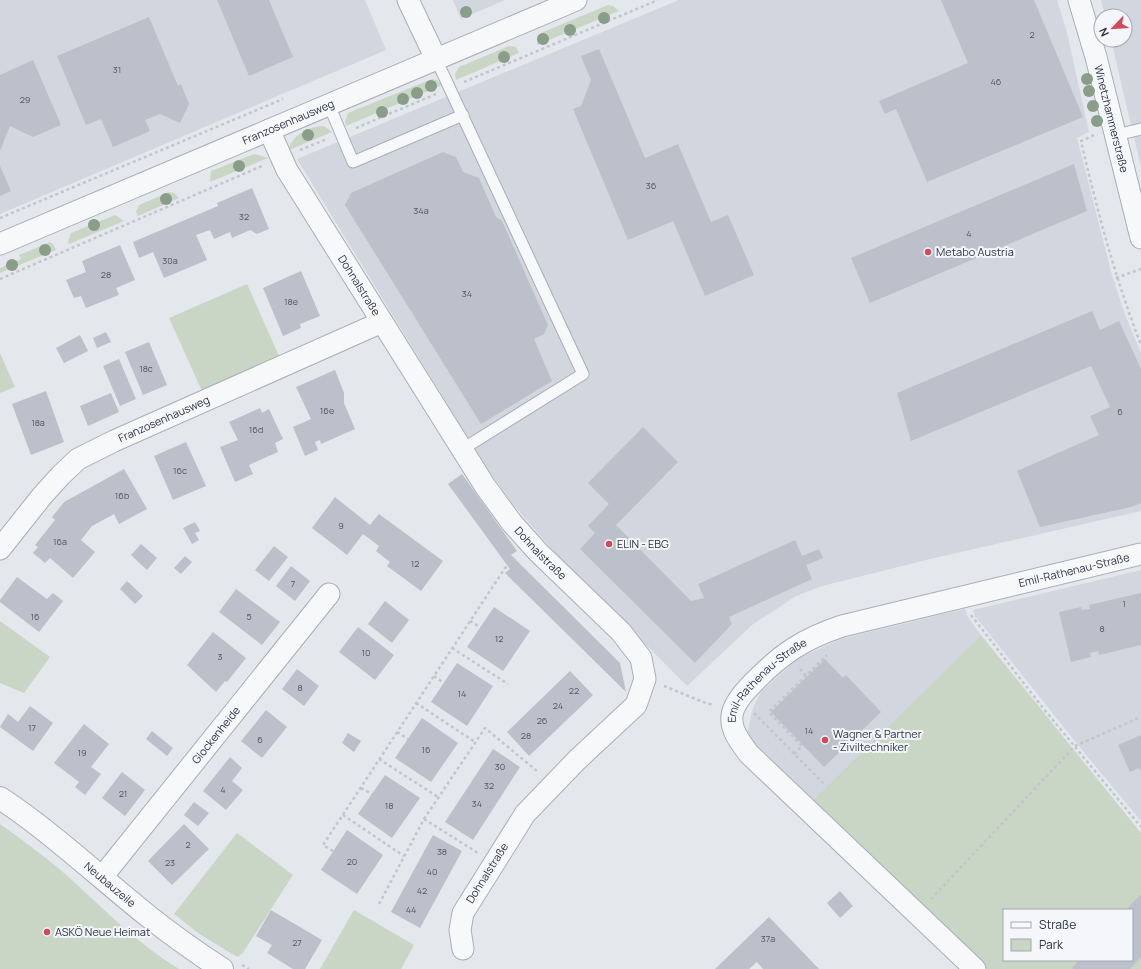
<svg xmlns="http://www.w3.org/2000/svg" width="1141" height="969" font-family="Manrope,sans-serif">
	<rect width="100%" height="100%" fill="#e4e7ec"/>
	<path fill="#d2d6de" d="M0,0H365L386,50L0,214Z
		M453,0H505L461,19Z
		M679,0H1057L1067,33L1089,132L1077,138L1112,275L1124,312L1141,353V511L930,559L822,586L796,596L752,625L687,686L555,553L512,503L484,464L297,159Z
		M1101,0H1141V167L1111,40H1125V16H1105Z
		M1141,570V821L1082,750L975,616L973,610Z
		M965,609L968,617L981,635L809,804L753,747L747,734L753,708L761,692L797,659L840,639Z"/>
	<path fill="#c9d6c5" fill-rule="evenodd" d="M608,5L613,6L619,11L537,45V37L541,33Z
		M509,46L516,47L519,53L456,80L455,74L459,67Z
		M432,79L437,80L442,85L346,126L345,121L348,113Z
		M324,126L332,132L289,150C291,135 310,126 324,126Z
		M254,154L268,158L210,182L211,171Z
		M169,192L174,193L179,198L138,216L136,212L139,205Z
		M115,215L124,221L69,244L68,241L71,233Z
		M50,242L53,244L56,250L0,273V268L21,259L19,255Z
		M247,284L279,356L202,391L169,318Z
		M0,353L15,387L0,393Z
		M0,621L50,657L24,693L0,683Z
		M981,635L1141,833V969H984L809,804ZM1004,910H1132V960H1004Z
		M0,824C25,842 50,860 73,881C107,912 139,945 179,969H0Z
		M237,833L293,875L242,954L237,957L198,933L174,914Z
		M354,910L414,945L401,969H320Z"/>
	<path fill="#bbc0ca" d="M217,0H269L293,57L249,76Z
		M941,0H1034L1083,117L927,182L896,109L885,114L879,101L968,63Z
		M149,17L178,86L181,84L189,104L180,123L160,114L145,120L150,131L113,147L101,119L86,125L57,56Z
		M599,49L645,158L678,144L711,222L728,215L754,275L705,296L673,221L628,240L573,109L581,106L591,80L581,56Z
		M33,60L61,125L33,137L10,126L0,151V75Z
		M443,152L456,157L463,172L479,178L496,217L502,221L548,325L544,334L534,339L552,381L481,424L345,205L351,193Z
		M1074,164L1087,211L870,303L851,258Z
		M0,166L11,191L0,196Z
		M252,188L269,229L257,234L250,230L232,238L230,232L214,239L210,230L196,235L207,260L164,278L153,252L139,258L133,242L218,206L217,203Z
		M120,245L135,280L116,288L119,295L86,308L81,296L74,298L66,280L86,272L82,261Z
		M301,271L320,316L300,324L301,328L283,336L263,288Z
		M1092,311L1100,330L1119,321L1141,369V503L1131,507L1040,527L1017,471L1099,435L1090,416L1110,407L1091,366L911,441L897,393Z
		M106,332L111,342L97,348L93,338Z
		M80,335L88,351L64,363L56,348Z
		M149,342L167,385L143,395L125,352Z
		M119,359L136,399L120,406L103,366Z
		M335,370L344,393V403L355,429L321,444L320,440L315,442L318,450L305,456L293,427L311,419L296,387Z
		M46,391L64,442L31,455L12,404Z
		M111,393L119,412L88,426L80,406Z
		M260,408L262,413L269,409L283,439L275,443L278,452L249,465L253,474L235,482L220,447L238,440L229,422Z
		M643,427L678,462L616,525L691,601L704,598L698,584L795,540L802,556L819,549L823,558L806,565L812,579L729,617L732,624L695,663L580,549L595,533L588,526L609,504L588,483Z
		M186,442L206,486L173,500L154,456Z
		M124,469L147,509L119,524L114,514L92,526L81,540L95,552L73,578L50,558L45,563L33,553L38,547L35,545L55,520L52,517L64,502Z
		M462,474L517,551L511,555L620,663L626,692L505,573L510,569L448,484Z
		M335,497L370,525L379,514L443,561L421,591L387,566L390,562L376,551L379,546L363,534L347,555L312,528Z
		M195,522L200,531L195,533L199,540L192,544L183,528Z
		M141,544L157,558L147,570L131,555Z
		M274,546L288,557L269,581L255,570Z
		M185,556L192,562L181,574L174,568Z
		M291,566L310,581L295,601L276,586Z
		M17,577L47,599L53,593L63,601L39,632L0,602V600Z
		M127,581L143,596L135,604L120,589Z
		M236,589L280,622L262,645L219,612Z
		M1141,593V645L1099,655L1098,651L1090,653L1091,657L1071,662L1059,612L1081,607L1082,610L1090,609L1089,605Z
		M385,601L409,620L392,643L368,624Z
		M494,607L530,631L503,671L467,647Z
		M358,627L394,655L375,680L339,652Z
		M213,632L246,658L227,682L225,681L216,692L187,665Z
		M825,659L843,678L846,675L881,712L824,767L771,712Z
		M457,663L493,686L467,726L431,702Z
		M297,669L319,686L304,706L282,689Z
		M570,671L593,695L529,756L507,732Z
		M30,706L53,723L33,751L0,727L8,714L18,722Z
		M266,710L287,727L262,758L241,741Z
		M422,718L458,743L431,782L395,758Z
		M84,724L109,744L91,767L101,774L85,795L75,787L79,782L54,763Z
		M152,731L173,748L167,756L146,739Z
		M348,733L361,741L354,752L342,743Z
		M1141,735V772L1139,768L1130,772L1118,745Z
		M493,749L520,767L473,840L445,822Z
		M230,757L242,768L232,781L243,790L226,810L203,791Z
		M122,772L145,790L125,816L102,798Z
		M385,775L420,798L392,838L358,814Z
		M194,802L209,813L198,826L184,815Z
		M184,824L209,849L172,885L148,861Z
		M347,830L383,855L357,894L321,870Z
		M433,835L462,851L420,928L391,912Z
		M840,891L853,906L840,918L827,903Z
		M1141,894V957L1130,969H1073L1072,968L1079,960H1132V910H1126Z
		M271,910L322,940L305,969H293L267,953L272,945L256,936Z
		M769,917L819,969H763L757,962L749,969H715Z"/>
	<g fill="none" stroke-linecap="round" stroke-linejoin="round">
		<g stroke="#a9aeb7" stroke-width="13">
			<path id="service" d="M436,59L583,374L461,450
				M329,105L353,162L463,115
				M1116,135L1141,129"/>
		</g>
		<g stroke="#a9aeb7" stroke-width="23">
			<g id="minor">
				<path d="M408,0L436,59"/>
				<path id="s1" d="M1079,0L1096,57L1141,238"/>
				<path id="s2" d="M269,130L287,170L485,486L512,523L538,552L621,632L641,658L645,679L636,705L577,760L525,814L463,913L460,930L463,949"/>
				<path id="s3" d="M0,244L576,0"/>
				<path id="s4" d="M0,549L42,496L61,475L78,459L114,441L382,322"/>
				<path id="s5" d="M102,877L329,594"/>
				<path id="s6" d="M975,969L749,754C741,743 730,730 732,716C733,704 745,691 753,683C781,654 803,639 842,626L1141,554"/>
			</g>
		</g>
		<g stroke="#a9aeb7" stroke-width="24">
			<g id="tertiary">
				<path id="s7" d="M0,798C53,833 98,876 148,916C172,935 196,952 222,969"/>
			</g>
		</g>
		<path stroke="#c2c5cb" stroke-width="2.5" stroke-dasharray="3 3" stroke-linecap="butt" d="M464,82L658,0
			M356,128L436,94
			M1094,135L1081,141C1097,210 1115,278 1141,345
			M300,150L327,139
			M0,218L283,99
			M1116,278L1141,269
			M0,279L262,166
			M971,615L1043,708L1141,827
			M470,621L480,627
			M452,648L508,684
			M800,669L806,676
			M434,676L444,683
			M664,686L708,704H713
			M416,703L475,742
			M754,713L823,783
			M397,732L408,739
			M794,754L802,746L769,712L827,655
			M379,759L438,797
			M361,788L372,794
			M343,815L404,856
			M424,819L478,853
			M333,851L323,845L505,568L516,558
			M931,899L1075,746L1141,717
			M379,904L424,819L485,728L537,771
			M242,965L249,969"/>
		<use href="#service" stroke="#f7f8fa" stroke-width="11"/>
		<use href="#minor" stroke="#f7f8fa" stroke-width="21"/>
		<use href="#tertiary" stroke="#f7f8fa" stroke-width="22"/>
	</g>
	<g fill="#899d89">
		<circle cx="466" cy="12" r="6"/>
		<circle cx="604" cy="18" r="6"/>
		<circle cx="570" cy="30" r="6"/>
		<circle cx="543" cy="39" r="6"/>
		<circle cx="504" cy="57" r="6"/>
		<circle cx="1087" cy="79" r="6"/>
		<circle cx="431" cy="86" r="6"/>
		<circle cx="1089" cy="91" r="6"/>
		<circle cx="417" cy="93" r="6"/>
		<circle cx="403" cy="99" r="6"/>
		<circle cx="1093" cy="106" r="6"/>
		<circle cx="382" cy="112" r="6"/>
		<circle cx="1097" cy="121" r="6"/>
		<circle cx="308" cy="135" r="6"/>
		<circle cx="239" cy="166" r="6"/>
		<circle cx="166" cy="199" r="6"/>
		<circle cx="94" cy="225" r="6"/>
		<circle cx="45" cy="250" r="6"/>
		<circle cx="12" cy="265" r="6"/>
	</g>
	<g fill="#d1495b" stroke="#f4f6f9" stroke-width="1.5">
		<circle cx="928" cy="252" r="4"/>
		<circle cx="609" cy="544" r="4"/>
		<circle cx="825" cy="740" r="4"/>
		<circle cx="47" cy="932" r="4"/>
	</g>
	<g text-anchor="middle" stroke-width="4" stroke-linejoin="round" paint-order="stroke">
		<g font-size="9" fill="#4f5766">
			<text x="1032" y="38">2</text>
			<text x="117" y="73">31</text>
			<text x="996" y="85">46</text>
			<text x="25" y="103">29</text>
			<text x="651" y="189">36</text>
			<text x="421" y="214">34a</text>
			<text x="244" y="220">32</text>
			<text x="969" y="237">4</text>
			<text x="170" y="264">30a</text>
			<text x="106" y="278">28</text>
			<text x="467" y="297">34</text>
			<text x="291" y="305">18e</text>
			<text x="146" y="372">18c</text>
			<text x="327" y="414">16e</text>
			<text x="1120" y="415">6</text>
			<text x="38" y="426">18a</text>
			<text x="256" y="433">16d</text>
			<text x="180" y="474">16c</text>
			<text x="122" y="499">16b</text>
			<text x="341" y="529">9</text>
			<text x="60" y="545">16a</text>
			<text x="415" y="567">12</text>
			<text x="293" y="587">7</text>
			<text x="1124" y="607">1</text>
			<text x="35" y="620">16</text>
			<text x="249" y="620">5</text>
			<text x="1102" y="632">8</text>
			<text x="499" y="642">12</text>
			<text x="366" y="656">10</text>
			<text x="220" y="660">3</text>
			<text x="300" y="691">8</text>
			<text x="574" y="694">22</text>
			<text x="462" y="697">14</text>
			<text x="558" y="709">24</text>
			<text x="542" y="724">26</text>
			<text x="32" y="731">17</text>
			<text x="809" y="734">14</text>
			<text x="526" y="739">28</text>
			<text x="260" y="743">6</text>
			<text x="426" y="753">16</text>
			<text x="82" y="756">19</text>
			<text x="500" y="770">30</text>
			<text x="489" y="789">32</text>
			<text x="223" y="793">4</text>
			<text x="123" y="797">21</text>
			<text x="477" y="807">34</text>
			<text x="389" y="809">18</text>
			<text x="188" y="848">2</text>
			<text x="442" y="855">38</text>
			<text x="352" y="865">20</text>
			<text x="170" y="866">23</text>
			<text x="432" y="875">40</text>
			<text x="422" y="894">42</text>
			<text x="411" y="913">44</text>
			<text x="768" y="942">37a</text>
			<text x="297" y="946">27</text>
		</g>
		<g font-size="11" fill="#2b3445" stroke="#f4f6f9">
			<text dy="4" stroke="none"><textPath href="#s1" startOffset="123">Winetzhammerstraße</textPath></text>
			<text dy="4" stroke="none"><textPath href="#s3" startOffset="313">Franzosenhausweg</textPath></text>
			<text dy="4" stroke="none"><textPath href="#s2" startOffset="180">Dohnalstraße</textPath></text>
			<text dy="4" stroke="none"><textPath href="#s4" startOffset="214">Franzosenhausweg</textPath></text>
			<text dy="4" stroke="none"><textPath href="#s2" startOffset="504">Dohnalstraße</textPath></text>
			<text dy="4" stroke="none"><textPath href="#s6" startOffset="740">Emil-Rathenau-Straße</textPath></text>
			<text dy="4" stroke="none"><textPath href="#s6" startOffset="405">Emil-Rathenau-Straße</textPath></text>
			<text dy="4" stroke="none"><textPath href="#s5" startOffset="182">Glockenheide</textPath></text>
			<text transform="translate(487 873) rotate(-58)" y="4">Dohnalstraße</text>
			<text dy="4" stroke="none"><textPath href="#s7" startOffset="140">Neubauzeile</textPath></text>
		</g>
		<g font-size="11" fill="#2b3445" stroke="#f4f6f9" text-anchor="start">
			<text x="936" y="256">Metabo Austria</text>
			<text x="617" y="548">ELIN - EBG</text>
			<text x="833" y="738">Wagner &amp; Partner<tspan x="833" dy="13">- Ziviltechniker</tspan></text>
			<text x="55" y="936">ASKÖ Neue Heimat</text>
		</g>
	</g>
	<rect x="1003" y="909" width="130" height="52" fill="#f4f6f9" stroke="#a4a8b1"/>
	<rect x="1011" y="922" width="20" height="6" fill="#f7f8fa" stroke="#a4a8b1"/>
	<text x="1039" y="929" font-size="12" fill="#2b3445">Straße</text>
	<rect x="1011" y="939" width="20" height="12" fill="#c9d6c5" stroke="#a4a8b1"/>
	<text x="1039" y="949" font-size="12" fill="#2b3445">Park</text>
	<g transform="translate(1113 28) rotate(245)"><circle r="19" fill="#f4f6f9" stroke="#a4a8b1"/>
	<path d="M0-3L7 15L0 10L-7 15Z" fill="#d1495b"/>
	<text y="-6" font-size="11" font-weight="bold" text-anchor="middle" fill="#2b3445">N</text>
	</g>
</svg>
